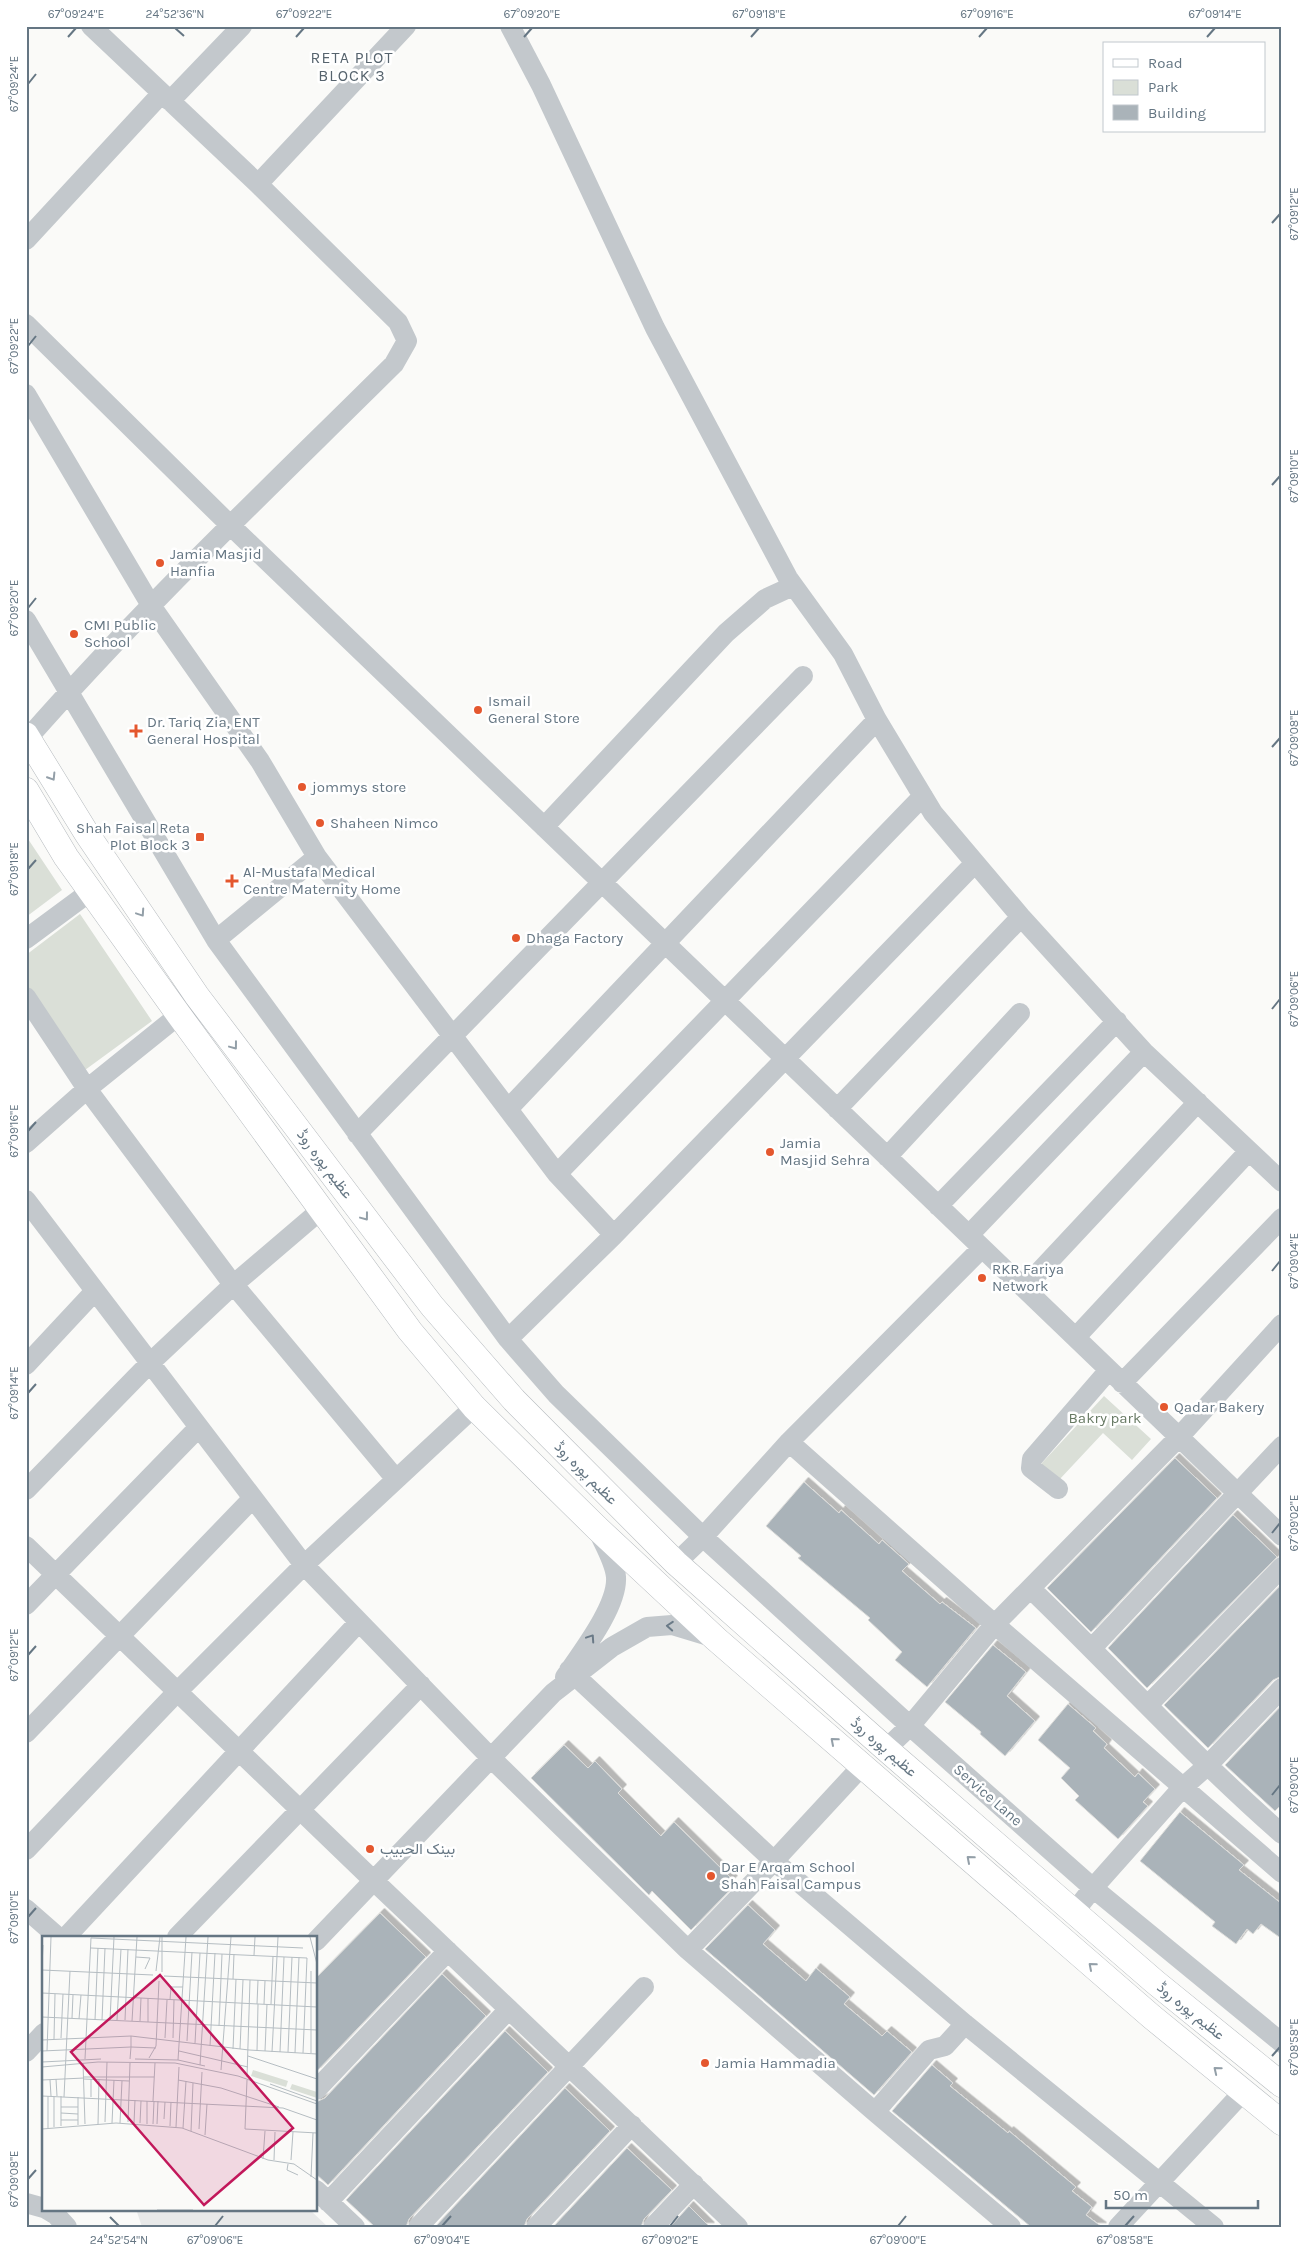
<svg xmlns="http://www.w3.org/2000/svg" width="1308" height="2253" font-family="Karla,Vazirmatn,sans-serif">
	<defs>
		<filter id="shadow"><feDropShadow dx="4.5" dy="-4.5" stdDeviation="0" flood-color="#0004"/></filter>
	</defs>
	<rect width="100%" height="100%" fill="#fafaf8"/>
	<path fill="#e8e9e9" d="M136,2209H309L328,2227H142Z"/>
	<path fill="#dadfd7" d="M26,836L62,890L26,917Z
		M80,914L152,1021L85,1070L26,984V955Z
		M1104,1396L1151,1439L1132,1460L1103,1433L1059,1480L1041,1464Z"/>
	<path fill="#aab3b9" stroke="#dcdcda" filter="url(#shadow)" d="M1175,1458L1217,1498L1091,1632L1047,1588Z
		M804,1482L839,1513L841,1510L879,1544L882,1540L909,1564L902,1571L940,1604L942,1602L976,1628L927,1687L895,1660L902,1652L868,1620L870,1618L798,1558L801,1556L766,1526Z
		M1233,1515L1277,1557L1147,1688L1108,1648Z
		M1282,1584V1676L1273,1680L1208,1748L1164,1705Z
		M993,1645L1026,1672L1007,1696L1035,1721L1005,1756L980,1734L981,1732L945,1702Z
		M1068,1704L1096,1728L1093,1731L1107,1744L1104,1748L1135,1777L1138,1773L1155,1789L1143,1802L1148,1806L1118,1839L1075,1800L1079,1796L1061,1778L1070,1768L1038,1740Z
		M1282,1705V1804L1275,1811L1225,1765Z
		M564,1745L588,1768L595,1761L622,1789L618,1793L661,1836L674,1822L733,1880L726,1886L730,1890L691,1930L652,1891L649,1895L531,1778Z
		M1180,1812L1244,1865L1239,1870L1282,1904V1939L1261,1924L1253,1934L1247,1929L1236,1944L1212,1926L1215,1922L1140,1861Z
		M748,1905L775,1930L763,1944L806,1981L816,1968L850,1997L844,2004L882,2036L887,2031L912,2052L874,2095L705,1949Z
		M380,1913L426,1957L316,2072V1978Z
		M442,1974L486,2016L328,2185L316,2174V2102L325,2098Z
		M505,2031L548,2072L409,2219L406,2227H375L346,2200Z
		M932,2065L953,2083L950,2086L1008,2133L1009,2131L1076,2187L1072,2191L1092,2207L1086,2215L1102,2227H1031L892,2111Z
		M565,2088L610,2131L527,2219L524,2227H435Z
		M627,2148L672,2190L644,2219L641,2227H553Z
		M689,2206L710,2227H670Z"/>
	<g fill="none" stroke-linecap="round" stroke-linejoin="round">
		<g stroke="#b5babe" stroke-width="26">
			<path id="major" d="M26,735L87,834L197,996L432,1306L514,1400L676,1563L886,1749L1155,1982L1282,2085
				M26,790L66,857L179,1015L410,1331L474,1407L597,1528L716,1639L1152,2017L1282,2123"/>
		</g>
		<path stroke="#c3c8cc" stroke-width="20" d="M510,26L541,85L655,328L788,578L843,654L877,720L933,813L1021,917L1144,1052L1282,1182
			M170,101L242,26
			M258,184L406,26
			M26,240L162,93
			M26,324L231,526L1282,1536
			M26,394L152,607L260,761L317,857L557,1174L614,1235
			M26,620L216,940L508,1339L556,1394L703,1537L910,1726L1093,1888L1282,2043
			M28,738C143,607 270,487 394,364L407,341L398,322L258,184L91,26
			M544,827L726,633L765,599L793,586
			M26,939L91,891
			M216,940L317,857
			M26,997L87,1089L229,1279L395,1478
			M508,1109L877,720
			M837,1109L1021,917
			M357,1134L803,676
			M26,1143L87,1089L179,1015
			M887,1157L1020,1013
			M557,1174L923,796
			M26,1200L304,1565L491,1758L688,1950L875,2112L1011,2227
			M938,1206L1117,1021
			M969,1235L1144,1052
			M1025,1287L1198,1102
			M1076,1337L1249,1151
			M508,1339L614,1235L975,863
			M26,1365L95,1291
			M1122,1383L1282,1218
			M789,1442L984,1615L1282,1873
			M1058,1489L1031,1468L1032,1459L1109,1370
			M26,1490L150,1363L233,1285L322,1209
			M26,1546L374,1881L738,2227
			M676,1563L703,1537L789,1442L981,1249
			M1031,1589C1115,1670 1194,1757 1282,1834
			M26,1605L199,1427
			M1092,1648L1282,1446
			M569,1670L774,1861L688,1950
			M565,1677C581,1653 618,1606 616,1577C615,1563 605,1546 599,1533
			M1148,1705L1282,1567
			M26,1733L253,1498
			M886,1749L910,1726L995,1624L1179,1437L1282,1324
			M862,1766L774,1861L965,2024L1214,2227
			M26,1850L177,1692L304,1565L474,1407
			M26,1909L58,1937
			M1074,1912L1093,1888L1182,1788L1207,1766L1282,1688
			M66,1937L359,1622
			M177,1937L421,1685
			M316,1941L553,1693L612,1647L647,1627L672,1625L715,1638
			M26,2052L44,2033
			M316,2090L448,1951
			M875,2112L929,2050L945,2046L965,2024
			M316,2190L355,2227
			M328,2202L509,2009
			M26,2203L44,2208
			M46,2209L56,2215L67,2227
			M418,2227L644,1987
			M536,2227L632,2125
			M653,2227L694,2184
			M1118,2227L1243,2092"/>
		<use href="#major" stroke="#fff" stroke-width="25"/>
	</g>
	<defs><path id="oneway-chevron" d="M-2-3.5L2.5 0L-2 3.5" fill="none" stroke-width="1.6" stroke-linecap="round" stroke-linejoin="round" transform="scale(1.25)"/></defs>
	<g stroke="#939fa8">
		<use href="#oneway-chevron" transform="translate(52 777) rotate(58)"/>
		<use href="#oneway-chevron" transform="translate(141 913) rotate(56)"/>
		<use href="#oneway-chevron" transform="translate(234 1046) rotate(53)"/>
		<use href="#oneway-chevron" transform="translate(365 1217) rotate(53)"/>
		<use href="#oneway-chevron" transform="translate(834 1741) rotate(-139)"/>
		<use href="#oneway-chevron" transform="translate(970 1859) rotate(-139)"/>
		<use href="#oneway-chevron" transform="translate(1092 1966) rotate(-139)"/>
		<use href="#oneway-chevron" transform="translate(1217 2070) rotate(-141)"/>
	</g>
	<g stroke="#6a7a87">
		<use href="#oneway-chevron" transform="translate(670 1626) rotate(-176)"/>
		<use href="#oneway-chevron" transform="translate(591 1638) rotate(-56)"/>
	</g>
	<path fill="none" stroke="#657683" stroke-width="2" d="M175,28L184,36M68,37L76,28M296,37L304,28M524,37L532,28M751,37L759,28M979,37L987,28M1207,37L1215,28M28,84L36,74M1272,223L1280,214M28,346L36,336M1272,485L1280,476M28,608L36,598M1272,747L1280,738M28,869L36,860M1272,1009L1280,999M28,1131L36,1122M1272,1271L1280,1261M28,1393L36,1384M1272,1533L1280,1523M28,1655L36,1646M1272,1795L1280,1785M28,1917L36,1908M1272,2056L1280,2047M28,2179L36,2170M110,2217L119,2226M215,2226L223,2216M442,2226L451,2216M670,2226L678,2216M898,2226L906,2216M1125,2226L1134,2216"/>
	<g fill="#e4572e" stroke="#fff" stroke-width="2">
		<circle cx="160" cy="563" r="5"/>
		<circle cx="74" cy="634" r="5"/>
		<circle cx="478" cy="710" r="5"/>
		<path d="M133.5 723.5h5v5h5v5h-5v5h-5v-5h-5v-5h5z"/>
		<circle cx="302" cy="787" r="5"/>
		<circle cx="320" cy="823" r="5"/>
		<rect x="195" y="832" width="10" height="10" rx="2.5"/>
		<path d="M229.5 873.5h5v5h5v5h-5v5h-5v-5h-5v-5h5z"/>
		<circle cx="516" cy="938" r="5"/>
		<circle cx="770" cy="1152" r="5"/>
		<circle cx="982" cy="1278" r="5"/>
		<circle cx="1164" cy="1407" r="5"/>
		<circle cx="370" cy="1849" r="5"/>
		<circle cx="711" cy="1876" r="5"/>
		<circle cx="705" cy="2063" r="5"/>
	</g>
	<g text-anchor="middle" stroke-width="5" stroke-linejoin="round" paint-order="stroke">
		<g font-size="15" fill="#657683" stroke="#fff" text-anchor="start">
			<text x="170" y="559">Jamia Masjid<tspan x="170" dy="17">Hanfia</tspan></text>
			<text x="84" y="630">CMI Public<tspan x="84" dy="17">School</tspan></text>
			<text x="488" y="706">Ismail<tspan x="488" dy="17">General Store</tspan></text>
			<text x="147" y="727">Dr. Tariq Zia, ENT<tspan x="147" dy="17">General Hospital</tspan></text>
			<text x="312" y="792">jommys store</text>
			<text x="330" y="828">Shaheen Nimco</text>
			<text x="190" y="833" text-anchor="end">Shah Faisal Reta<tspan x="190" dy="17">Plot Block 3</tspan></text>
			<text x="243" y="877">Al-Mustafa Medical<tspan x="243" dy="17">Centre Maternity Home</tspan></text>
			<text x="526" y="943">Dhaga Factory</text>
			<text x="780" y="1148">Jamia<tspan x="780" dy="17">Masjid Sehra</tspan></text>
			<text x="992" y="1274">RKR Fariya<tspan x="992" dy="17">Network</tspan></text>
			<text x="1174" y="1412">Qadar Bakery</text>
			<text x="380" y="1854">بينک الحبيب</text>
			<text x="721" y="1872">Dar E Arqam School<tspan x="721" dy="17">Shah Faisal Campus</tspan></text>
			<text x="715" y="2068">Jamia Hammadia</text>
		</g>
		<g font-size="15" fill="#657683" stroke="#fff">
			<text transform="translate(325 1164) rotate(53)" y="5">عظیم پورہ روڈ</text>
			<text transform="translate(586 1473) rotate(45)" y="5">عظیم پورہ روڈ</text>
			<text transform="translate(884 1747) rotate(41)" y="5">عظیم پورہ روڈ</text>
			<text transform="translate(988 1795) rotate(41)" y="5">Service Lane</text>
			<text transform="translate(1191 2011) rotate(39)" y="5">عظیم پورہ روڈ</text>
		</g>
		<g font-size="15" fill="#687a64" stroke="#fff">
			<text x="1105" y="1423">Bakry park</text>
		</g>
		<g font-size="16" letter-spacing="1" fill="#57646e" stroke="#fff">
			<text x="352" y="63">RETA PLOT<tspan x="352" dy="18">BLOCK 3</tspan></text>
		</g>
	</g>
	<g transform="translate(42 1936)">
		<rect width="275" height="275" fill="#fafaf8"/>
		<path d="M211,134L246,145L244,151L209,140ZM250,148L275,156V162L248,153Z" fill="#dadfd7"/>
		<path fill="none" stroke="#b5bdc2" stroke-width="1" d="M120,1V36M268,1L275,28M49,2L261,12M49,12L265,22L261,117M212,19L213,1M94,21L108,22L103,33M0,30L1,9M0,34L111,39M114,35L118,1M122,40L275,47M191,43L192,18M0,57L275,71M128,64L129,51H141M215,68L216,44M222,68L223,45M229,68L231,20M0,81L275,94M30,82L31,59M37,83L39,59M53,84L56,12M60,84L63,12M68,84L72,1M75,84L79,13M83,84L86,13M90,85L95,1M98,85L99,62M106,86V62M177,90L180,18M89,100V111L114,112M19,102L21,58M123,102L125,64M131,102L132,64M12,103L13,58M0,104L89,100L207,114M145,105L150,16M153,107L158,17M168,110L173,17M191,113L194,43M198,113L201,44M207,114L275,118M0,115L89,111L88,123M5,115L9,1M137,115L206,131M215,115L216,68M223,115L225,68M230,116L236,1M238,116L242,21M246,116L250,21M253,117L257,21M269,117V35M206,120L275,143M107,122L114,110L117,45M43,123L49,2M93,123L136,124L163,130M136,124L144,1M0,126L59,123M41,127L43,188M158,129L166,1M0,131L56,126L133,127L196,140L275,168M179,134L189,1M42,141H112M205,141L208,44M14,143L15,160M42,143L87,145M0,144L42,142M8,144L9,160M136,144L179,152L237,171M205,144L203,193L275,197M228,148L275,165M0,160L241,172L275,184M12,160V191M22,161L28,35M36,161V189M49,161V143M111,165L113,127M19,171H36M19,177L36,178M122,183L123,166M19,184H36M63,186L65,126M86,186L88,127M70,187L72,144M78,187L80,145M92,187L93,164M98,187L99,165M56,188L57,143M105,188V165M111,188L112,165M115,188L116,165M19,190V160M128,190L129,166M134,191L137,131M6,192V160M141,192L144,145M0,193L74,187L140,192L226,224L252,228L275,244M157,193L160,136M149,195L151,147M163,199L165,168M221,223L223,195M232,224L233,196M249,224L251,196M246,228L245,234L256,239M269,241L271,197M115,274H151"/>
		<path fill="#c2185b" fill-opacity="0.15" stroke="#c2185b" stroke-width="2.5" d="M118,39L251,192L162,269L29,116Z"/>
		<rect width="275" height="275" fill="none" stroke="#657683" stroke-width="2.5"/>
	</g>
	<rect width="1308" height="2253" fill="none" stroke="#ffffff" stroke-width="55"/>
	<rect x="1103" y="42" width="162" height="90" fill="#ffffff" stroke="#c1c8cd"/>
	<rect x="1113" y="59" width="25" height="8" fill="#ffffff" stroke="#c1c8cd"/>
	<text x="1148" y="68" font-size="15" fill="#657683">Road</text>
	<rect x="1113" y="80" width="25" height="15" fill="#dadfd7" stroke="#c1c8cd"/>
	<text x="1148" y="92" font-size="15" fill="#657683">Park</text>
	<rect x="1113" y="105" width="25" height="15" fill="#aab3b9" stroke="#c1c8cd"/>
	<text x="1148" y="118" font-size="15" fill="#657683">Building</text>
	<path d="M1106 2200v8h152v-8" fill="none" stroke="#657683" stroke-width="2.5"/>
	<text x="1113" y="2200" font-size="15" fill="#657683" stroke="#ffffff" stroke-width="4" paint-order="stroke">50 m</text>
	<rect x="28" y="28" width="1252" height="2198" fill="none" stroke="#657683" stroke-width="2"/>
	<g font-size="12" text-anchor="middle" fill="#657683">
		<text x="76" y="18">67°09'24"E</text>
		<text x="175" y="18">24°52'36"N</text>
		<text x="304" y="18">67°09'22"E</text>
		<text x="532" y="18">67°09'20"E</text>
		<text x="759" y="18">67°09'18"E</text>
		<text x="987" y="18">67°09'16"E</text>
		<text x="1215" y="18">67°09'14"E</text>
		<text transform="translate(14 84) rotate(-90)" y="4">67°09'24"E</text>
		<text transform="translate(1294 214) rotate(-90)" y="4">67°09'12"E</text>
		<text transform="translate(14 346) rotate(-90)" y="4">67°09'22"E</text>
		<text transform="translate(1294 476) rotate(-90)" y="4">67°09'10"E</text>
		<text transform="translate(14 608) rotate(-90)" y="4">67°09'20"E</text>
		<text transform="translate(1294 738) rotate(-90)" y="4">67°09'08"E</text>
		<text transform="translate(14 869) rotate(-90)" y="4">67°09'18"E</text>
		<text transform="translate(1294 999) rotate(-90)" y="4">67°09'06"E</text>
		<text transform="translate(14 1131) rotate(-90)" y="4">67°09'16"E</text>
		<text transform="translate(1294 1261) rotate(-90)" y="4">67°09'04"E</text>
		<text transform="translate(14 1393) rotate(-90)" y="4">67°09'14"E</text>
		<text transform="translate(1294 1523) rotate(-90)" y="4">67°09'02"E</text>
		<text transform="translate(14 1655) rotate(-90)" y="4">67°09'12"E</text>
		<text transform="translate(1294 1785) rotate(-90)" y="4">67°09'00"E</text>
		<text transform="translate(14 1917) rotate(-90)" y="4">67°09'10"E</text>
		<text transform="translate(1294 2047) rotate(-90)" y="4">67°08'58"E</text>
		<text transform="translate(14 2179) rotate(-90)" y="4">67°09'08"E</text>
		<text x="119" y="2244">24°52'54"N</text>
		<text x="215" y="2244">67°09'06"E</text>
		<text x="442" y="2244">67°09'04"E</text>
		<text x="670" y="2244">67°09'02"E</text>
		<text x="898" y="2244">67°09'00"E</text>
		<text x="1125" y="2244">67°08'58"E</text>
	</g>
</svg>
